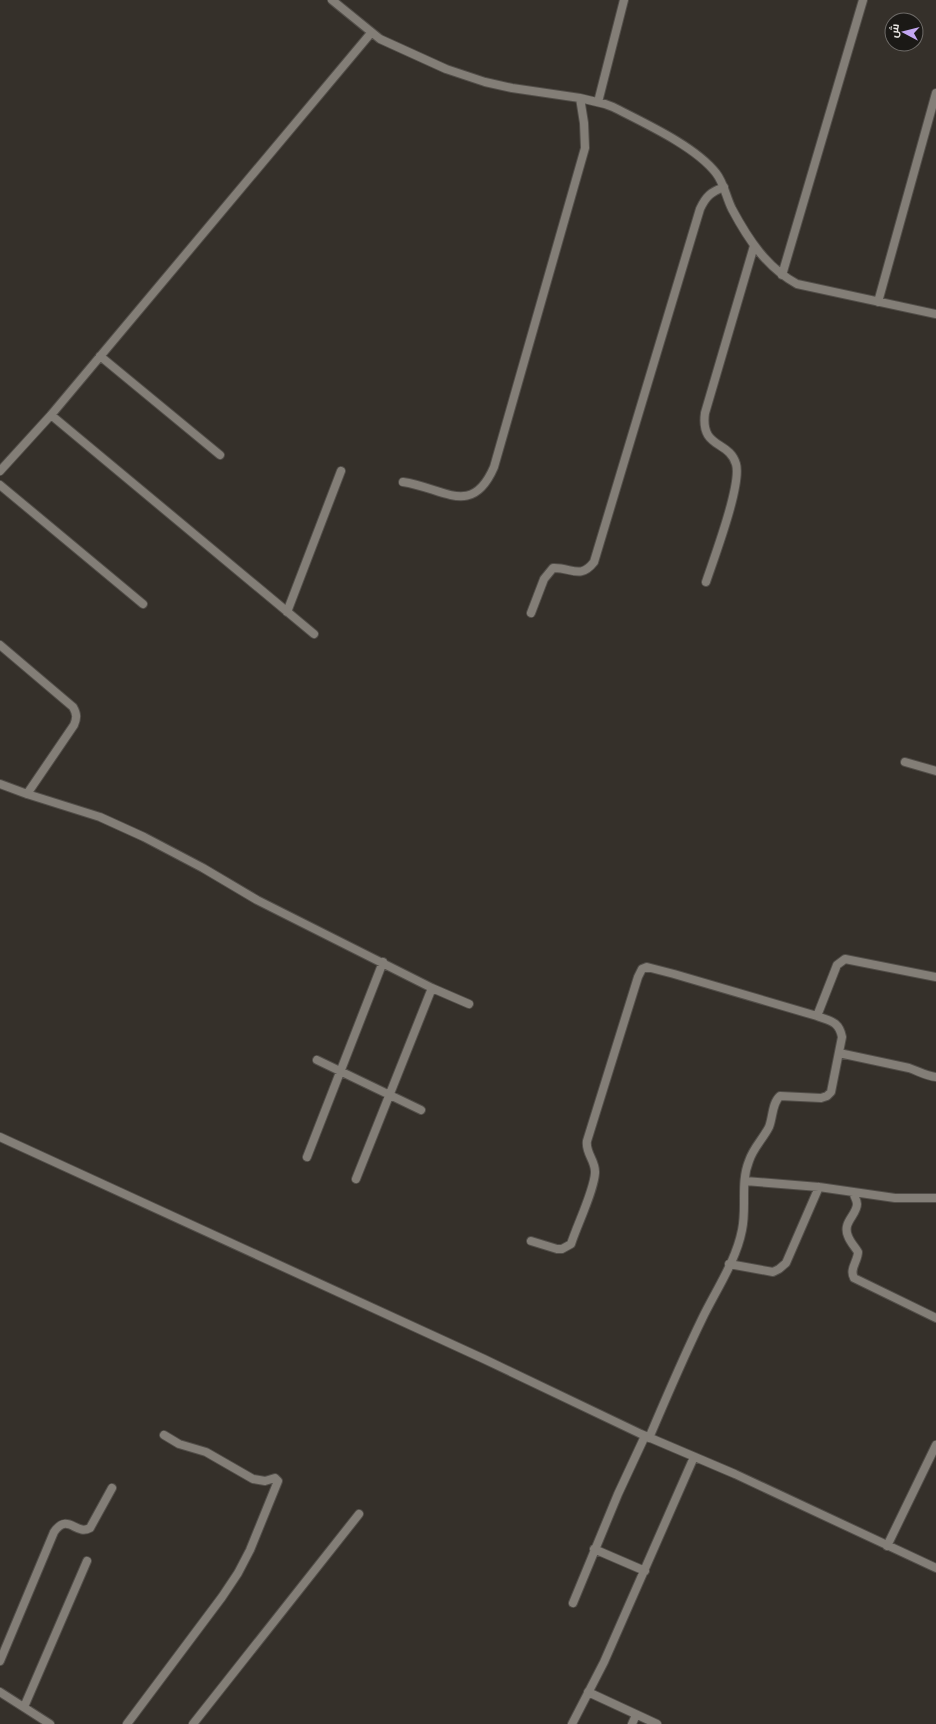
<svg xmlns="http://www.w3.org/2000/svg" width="936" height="1724" font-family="'Sofia Sans Condensed',Cairo,sans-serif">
	<rect width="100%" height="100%" fill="#35302a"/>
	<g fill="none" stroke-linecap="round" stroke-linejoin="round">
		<g stroke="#524e49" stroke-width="10">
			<path id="minor" d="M332,0L380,39L446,69L485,82L512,88L580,98L605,104L613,107C644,123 695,146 716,173C724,183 726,197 732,209C748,239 767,268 797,284L936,314
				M598,102L624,0
				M782,275L863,0
				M878,302L936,93
				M100,356L220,455
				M51,415L314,634
				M0,471L51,415L371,33
				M403,482C444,488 472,518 494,467L585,148L584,123L580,98
				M0,485L143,604
				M706,582C714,558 742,484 736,464C729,440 700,449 705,413L754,246
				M287,612L341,471
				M531,613L544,579L553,568C571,567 580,580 594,562L700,209C706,196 711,192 724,187
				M0,645L73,707C77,714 77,718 74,725L27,794
				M905,762L936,771
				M0,784L27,794L100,817L144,837L203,868L257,900L432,988L469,1004
				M839,1053L909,1068C918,1071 926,1076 936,1077
				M317,1060L421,1110
				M0,1137L484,1359L641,1434L735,1474L936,1568
				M307,1157L383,962
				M356,1179L432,988
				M745,1181L819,1187L895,1198H936
				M853,1192C854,1196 857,1200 857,1204C857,1215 842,1222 848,1236C850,1242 855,1247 858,1252C858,1261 849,1269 854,1278L936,1318
				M531,1241L557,1249H562L571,1244C577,1225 594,1191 595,1173C596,1161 585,1153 587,1141L638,977L642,969L647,967L674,974L817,1016
				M729,1264L773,1272L779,1269L786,1263L819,1187
				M649,1438C666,1398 683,1358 702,1319C716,1290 736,1261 742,1230C747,1207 740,1183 749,1161C753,1148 763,1139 769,1127C773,1117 772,1103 780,1096L821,1098L827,1096L831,1092L842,1037C839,1021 830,1021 817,1016L837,965L845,959L936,977
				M887,1546L936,1445
				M594,1549L645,1571
				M573,1603L618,1494L645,1436
				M0,1661L54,1532C68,1512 76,1536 90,1528L112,1488
				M0,1692L50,1724
				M588,1692L657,1724
				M24,1707L87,1561
				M127,1724L222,1597L238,1573L250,1550L278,1481L275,1478L265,1481L253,1479L206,1452L179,1444L164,1435
				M193,1724L359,1514
				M572,1724L604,1662L694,1457
				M632,1724L636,1715"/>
		</g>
		<use href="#minor" stroke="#837e77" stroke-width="8"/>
	</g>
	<g transform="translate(904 32) rotate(277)"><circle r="19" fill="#1b1916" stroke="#6e6b68"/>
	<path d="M0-3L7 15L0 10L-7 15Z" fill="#c3a7f2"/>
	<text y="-6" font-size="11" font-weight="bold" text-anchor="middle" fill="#eae7e4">ش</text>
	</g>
</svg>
